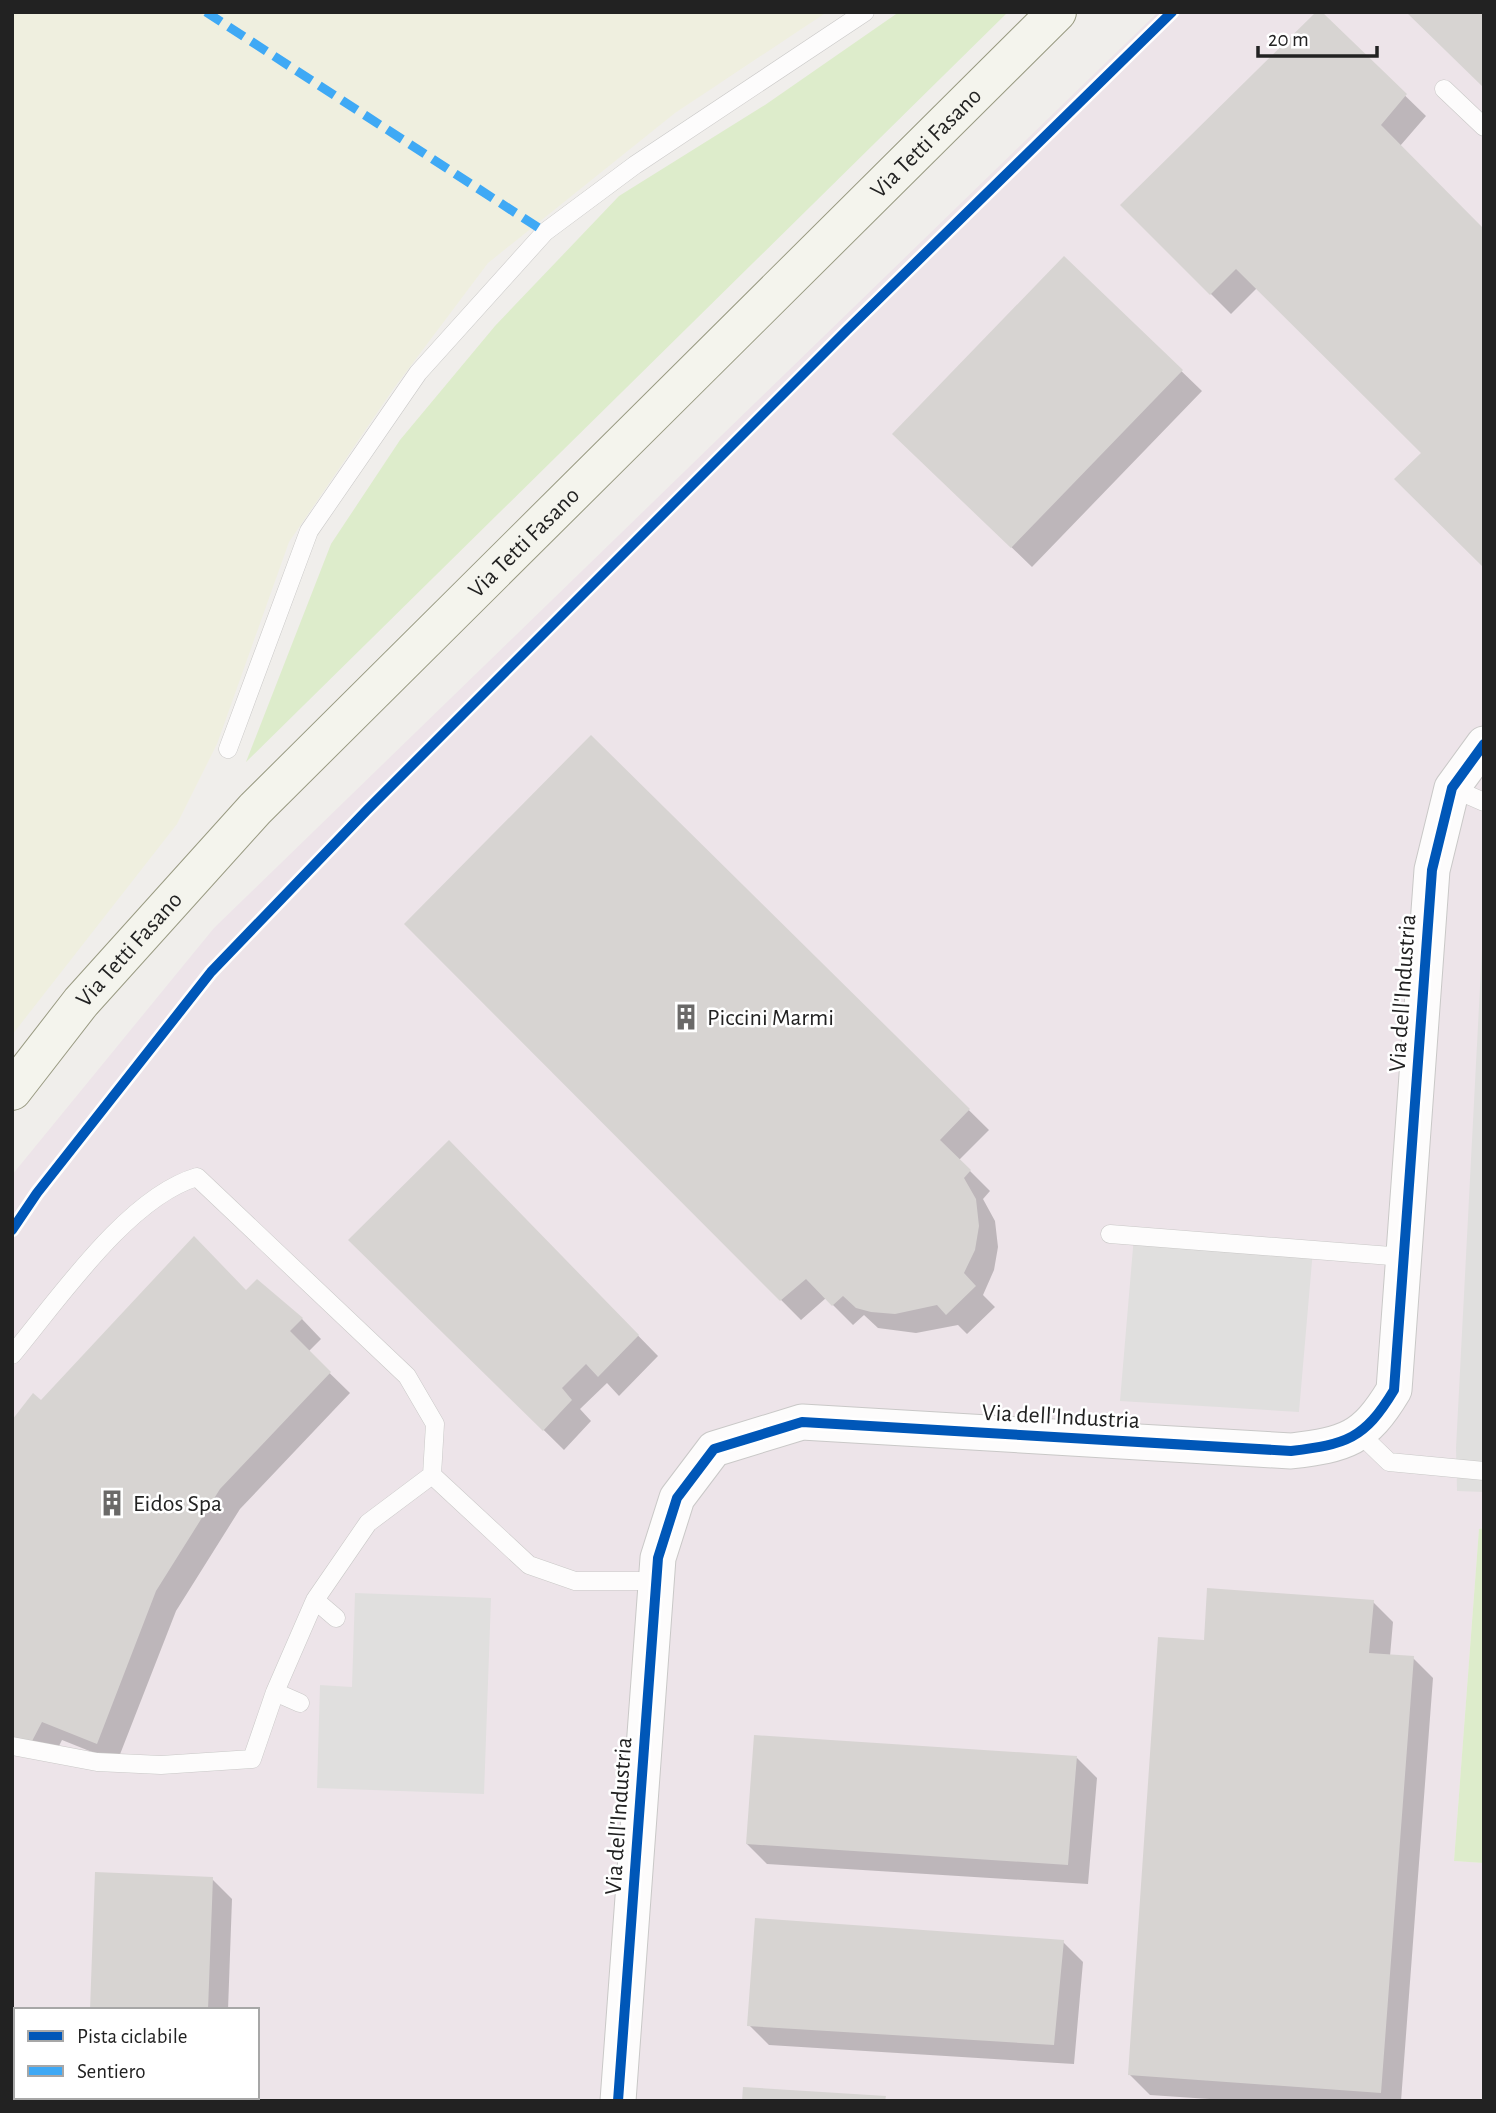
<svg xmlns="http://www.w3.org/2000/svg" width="1496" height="2113" font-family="'Alegreya Sans',sans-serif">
	<rect width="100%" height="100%" fill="#f0eeeb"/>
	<path fill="#ede4e9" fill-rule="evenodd" d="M1158,12H1484V1528L1479,1529L1454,1861L1484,1863V2101H12V1175L214,928ZM16,2010H257V2097H16Z"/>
	<path fill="#efefdf" d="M12,12H827L675,113L488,263L394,388L289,542L217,744L177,824L12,1035Z"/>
	<path fill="#ddeccb" d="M899,12H1008L246,762L331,544L400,440L495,326L619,196L765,105Z
		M1484,1528V1863L1454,1861L1479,1529Z"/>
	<path fill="#e0dfde" d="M1484,910V1492L1457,1491L1456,1448Z
		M1134,1236L1313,1250L1299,1412L1120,1401Z
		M355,1593L491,1598L484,1794L317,1788L320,1685L352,1687Z"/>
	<path fill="#0003" d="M1319,12L1426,116L1400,146L1424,453L1257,288L1231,314L1122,205Z
		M1064,258L1202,391L1032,567L914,453Z
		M591,737L989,1130L959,1160L990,1191L983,1199L995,1221L998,1247L994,1270L983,1295L995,1307L967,1334L958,1325L916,1333L878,1328L864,1315L853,1325L826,1298L801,1320L407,924Z
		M449,1142L658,1356L619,1396L607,1383L580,1409L591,1421L564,1450L351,1240Z
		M247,1292L302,1319L321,1339L308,1352L350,1393L240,1509L176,1611L117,1762L62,1740L51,1762L12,1747V1423L41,1403Z
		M1373,1602L1393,1622L1390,1656L1413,1658L1433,1678L1401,2101H1239L1150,2095L1130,2075L1206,1642Z
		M1077,1758L1097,1778L1088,1884L767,1864L747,1844Z
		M212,1879L232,1899L228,2010H91Z
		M1063,1942L1083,1962L1074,2064L769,2045L749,2025Z
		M16,2097H43V2101H12Z
		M88,2097H224V2101H88Z"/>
	<path fill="#d7d4d2" d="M1316,12H1322L1407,94L1381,125L1484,229V568L1394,479L1421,453L1236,269L1210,295L1120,205Z
		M1406,12H1484V88Z
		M1064,256L1183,370L1011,548L892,434Z
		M591,735L970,1109L940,1140L971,1170L964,1178L976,1199L979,1226L975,1250L964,1273L976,1286L946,1315L937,1305L895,1314L871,1312L856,1308L843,1296L832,1306L806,1279L780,1301L404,924Z
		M449,1140L639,1335L598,1377L586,1364L562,1388L572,1400L543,1431L348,1240Z
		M194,1236L246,1290L257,1279L303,1318L290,1331L331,1372L220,1489L156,1591L97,1744L42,1722L31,1743L12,1736V1420L33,1393L41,1400Z
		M1207,1588L1374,1600L1369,1653L1414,1656L1381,2093L1128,2075L1158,1637L1204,1640Z
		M754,1735L1077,1756L1068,1865L746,1844Z
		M95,1872L213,1877L208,2010H90Z
		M755,1918L1064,1940L1054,2045L747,2026Z
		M12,2066H16V2097H23V2101H12Z
		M743,2087L886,2096L885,2101H742Z
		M86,2097H204V2101H86Z"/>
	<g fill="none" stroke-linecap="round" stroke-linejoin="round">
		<g stroke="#c9c8c7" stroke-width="19">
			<path id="service" d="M1444,89L1484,127
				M228,749L309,531L418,373L545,232L635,165L865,12
				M1452,788L1484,802
				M1110,1234L1404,1257
				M12,1355C58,1300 128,1197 197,1177L407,1376L435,1424L432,1475
				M1359,1433L1389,1462L1484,1471
				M432,1475L529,1565L575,1581H656
				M315,1600L336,1618
				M275,1692L300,1703
				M12,1746L97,1762L161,1765L252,1759L275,1692L315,1600L368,1523L432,1475"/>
		</g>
		<g stroke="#c9c8c7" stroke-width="37">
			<path id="minor" d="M618,2101L658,1558L677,1498L714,1449L802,1422L1291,1451C1346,1444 1364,1440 1394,1390L1432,870L1452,788L1484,744"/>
		</g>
		<g stroke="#999a82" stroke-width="40">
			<g id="secondary">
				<path id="s1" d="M12,1091L81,1002L255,809L1057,12"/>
			</g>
		</g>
		<use href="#service" stroke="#fdfcfc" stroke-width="18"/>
		<use href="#minor" stroke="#fdfcfc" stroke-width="35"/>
		<use href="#secondary" stroke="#f4f4ed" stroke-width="38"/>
		<path stroke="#3fa9f5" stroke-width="9" stroke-dasharray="18 9" stroke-linecap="butt" d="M206,12L545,232"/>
		<g stroke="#fff" stroke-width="15">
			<path id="cycleway" d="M12,1230L37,1193L211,972L367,810L847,330L1172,12
				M618,2101L658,1558L677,1498L714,1449L802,1422L1291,1451C1346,1444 1364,1440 1394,1390L1432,870L1452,788L1484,744"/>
		</g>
		<use href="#cycleway" stroke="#0057b8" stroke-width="10"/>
	</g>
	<defs>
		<g id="building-bare" transform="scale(2.1)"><path d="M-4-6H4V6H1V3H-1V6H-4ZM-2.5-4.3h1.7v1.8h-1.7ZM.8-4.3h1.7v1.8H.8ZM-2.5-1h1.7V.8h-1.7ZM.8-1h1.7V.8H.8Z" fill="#6a6968" stroke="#fff" stroke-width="2.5" paint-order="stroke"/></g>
	</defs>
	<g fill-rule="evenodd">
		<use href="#building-bare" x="686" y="1017"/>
		<use href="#building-bare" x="112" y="1503"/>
	</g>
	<g text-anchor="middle" stroke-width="5" stroke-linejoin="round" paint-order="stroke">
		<g font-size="24" fill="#222" stroke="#fff">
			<text dy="8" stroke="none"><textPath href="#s1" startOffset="1318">Via Tetti Fasano</textPath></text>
			<text dy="8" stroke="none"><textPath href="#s1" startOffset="751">Via Tetti Fasano</textPath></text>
			<text dy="8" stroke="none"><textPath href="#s1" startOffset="184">Via Tetti Fasano</textPath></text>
			<text transform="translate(1402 993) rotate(-86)" y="8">Via dell'Industria</text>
			<text transform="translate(1061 1416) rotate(3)" y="8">Via dell'Industria</text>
			<text transform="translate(618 1816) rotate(-86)" y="8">Via dell'Industria</text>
		</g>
		<g font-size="24" fill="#222" stroke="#fff" text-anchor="start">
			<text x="707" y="1025">Piccini Marmi</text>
			<text x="133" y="1511">Eidos Spa</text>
		</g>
	</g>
	<rect width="1496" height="2113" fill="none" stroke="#222222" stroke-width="28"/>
	<rect x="14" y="2008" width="245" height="91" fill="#ffffff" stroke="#a7a7a7" stroke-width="2"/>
	<rect x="28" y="2031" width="35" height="10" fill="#0057b8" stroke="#a7a7a7" stroke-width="2"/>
	<text x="77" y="2043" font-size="21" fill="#222222">Pista ciclabile</text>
	<rect x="28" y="2066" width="35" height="10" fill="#3fa9f5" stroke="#a7a7a7" stroke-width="2"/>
	<text x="77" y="2078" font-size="21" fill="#222222">Sentiero</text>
	<path d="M1258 46v10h119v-10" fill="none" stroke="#222222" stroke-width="3.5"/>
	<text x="1268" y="46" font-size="21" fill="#222222" stroke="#ffffff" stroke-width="5" paint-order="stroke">20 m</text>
</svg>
